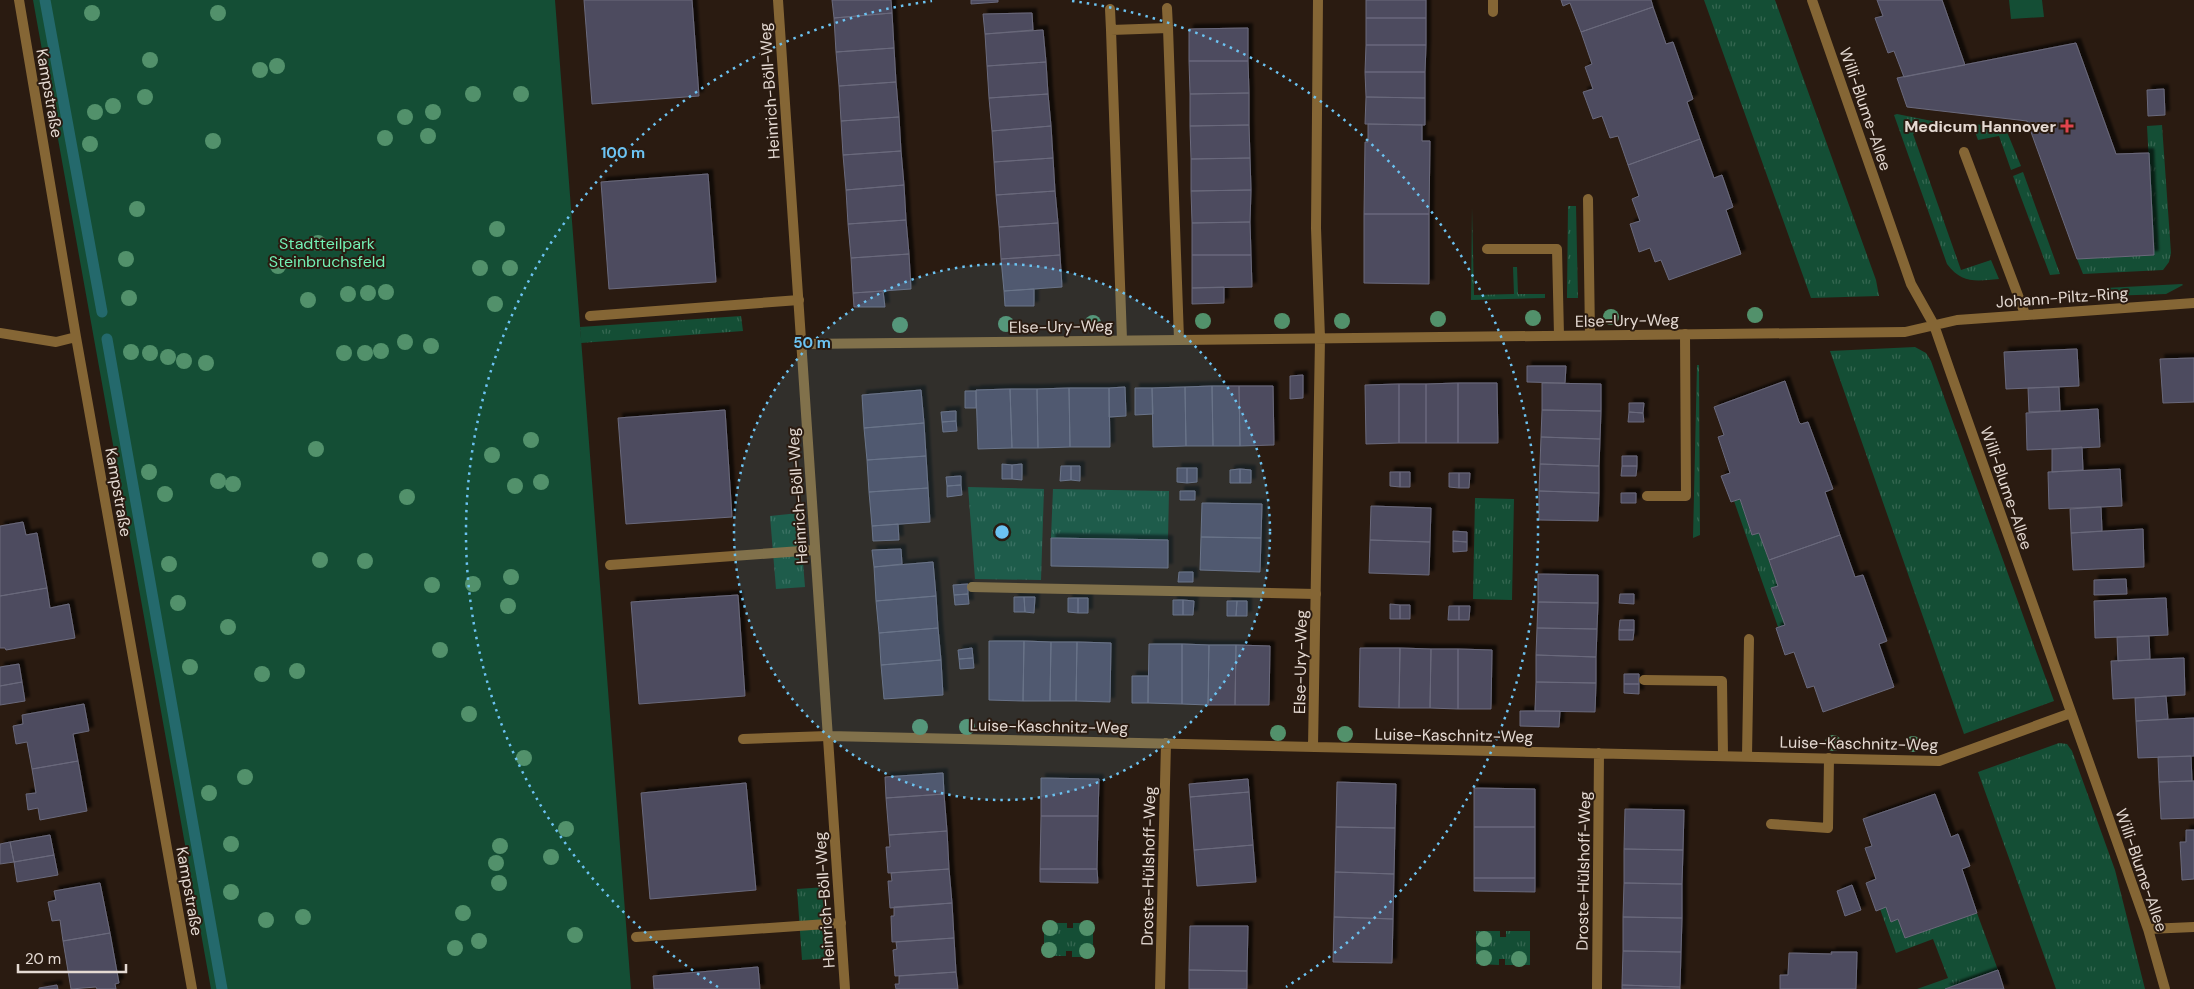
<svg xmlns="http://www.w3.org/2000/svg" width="2194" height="989" font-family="'DM Sans',sans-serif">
	<defs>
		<pattern id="grass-tufts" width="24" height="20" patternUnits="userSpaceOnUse" patternTransform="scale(1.25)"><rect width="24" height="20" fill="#144e35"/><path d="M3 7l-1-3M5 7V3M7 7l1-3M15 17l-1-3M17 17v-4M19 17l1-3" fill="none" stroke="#366751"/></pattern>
		<filter id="shadow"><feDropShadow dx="4.5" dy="-4.5" stdDeviation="1" flood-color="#0009"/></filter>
	</defs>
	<rect width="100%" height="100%" fill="#2a1b11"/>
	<path fill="url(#grass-tufts)" d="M1704,0H1775L1876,280L1879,296L1811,298Z
		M1897,114L1942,123L1913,134L1961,270L1991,260L1999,279C1976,281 1962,284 1947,264L1894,115Z
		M1972,124L2005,127L2021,166L2011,170L1999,136L1978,140Z
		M2162,125L2171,253L2169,262L2163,270L2083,274L2077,259L2154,255L2147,126Z
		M2023,172L2060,274L2050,275L2013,176Z
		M1568,206H1576L1578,298H1567Z
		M1472,208L1474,295L1514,294L1513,267H1517L1518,294H1545V298L1471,300Z
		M2182,284L2183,285L2166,294L2107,296L2105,288Z
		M741,316L743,331L581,343L580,327Z
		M1915,347L1926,353L1931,361L2054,701L1964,734L1830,351Z
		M1697,365H1699L1700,535L1693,538Z
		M968,487L1044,489L1041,580L975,579Z
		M1053,489L1169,491L1168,540L1051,538Z
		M1475,498L1514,499L1512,600L1473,599Z
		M1740,499L1752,535L1759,533L1778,586L1771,589L1785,625L1778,627L1734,501Z
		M799,513L805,587L776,589L770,516Z
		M2059,743L2067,744L2072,751L2115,870L2145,989H2056L1978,772Z
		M826,887L832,958L802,960L797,889Z
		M1886,907L1891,922L1898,919L1905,938L1977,913L1998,970L1945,989H1917L1948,978L1933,939L1896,953L1880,909Z
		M1044,923H1067V928H1073V923H1093V957H1072V951H1066V956H1044Z
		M1476,931H1500V937H1506V931H1530V965H1505V959H1499V965L1476,964Z"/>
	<path fill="#144e35" d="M33,0H555L631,989H211Z
		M2009,0H2042L2044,17L2011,19Z"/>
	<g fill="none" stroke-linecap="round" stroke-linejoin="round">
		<path stroke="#24696c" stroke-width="11" d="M45,0L102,312
			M107,339L222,989"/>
	</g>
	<path fill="#4d4c5e" stroke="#6a697c" filter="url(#shadow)" d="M584,0H692L699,96L592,104Z
		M832,0H891L892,13L834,18Z
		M971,0H998V2L971,4Z
		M1366,0H1426V18H1366Z
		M1561,0H1651L1653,7L1581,32L1570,3L1563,6Z
		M1877,0H1942L1965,65L1904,77L1894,51L1888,53L1875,18L1883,16Z
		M1653,7L1666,44L1673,42L1693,99L1687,102L1700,139L1628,165L1618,136L1610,138L1602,116L1593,119L1583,92L1593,89L1585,67L1592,64L1581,32Z
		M892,13L894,48L836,52L834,18Z
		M1032,13L1033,30L985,34L983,14Z
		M1366,18H1426V45H1366Z
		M1248,28V61H1189V29Z
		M1043,30L1046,62L987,66L985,34Z
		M2076,43L2116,154L2149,153L2154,255L2077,259L2027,121L1907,107L1897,78Z
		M1366,45H1426L1425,72H1365Z
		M894,48L896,82L839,86L836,52Z
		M1189,61H1248L1249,93L1190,94Z
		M1046,62L1048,94L989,98L987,66Z
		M1365,72H1425V98L1366,97Z
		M896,82L899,117L841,121L839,86Z
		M2164,89L2165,115L2148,116L2147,90Z
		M1249,93V125L1190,126V94Z
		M1048,94L1051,126L992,131L989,98Z
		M1366,97L1425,98V125L1365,124Z
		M899,117L901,151L843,155L841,121Z
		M1368,124L1422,125V141H1430L1429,214H1364L1365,142H1368Z
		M1249,125L1250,158L1191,159L1190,126Z
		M1051,126L1053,158L994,162L992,131Z
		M1700,139L1714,178L1722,175L1733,207L1726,210L1741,254L1669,280L1661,260L1655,262L1650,248L1639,252L1630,224L1640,221L1632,199L1639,196L1628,165Z
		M901,151L904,185L846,190L843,155Z
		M1053,158L1055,191L996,195L994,162Z
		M1250,158L1251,190L1191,191V159Z
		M708,174L716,282L609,289L601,182Z
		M904,185L906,220L848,224L846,190Z
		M1251,190L1250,222L1192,223L1191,191Z
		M1055,191L1058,223L999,227L996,195Z
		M1364,214H1429V284L1364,283Z
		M906,220L909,254L851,258L848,224Z
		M1250,222L1251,255H1192V223Z
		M1058,223L1060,255L1001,259L999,227Z
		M909,254L911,289L853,293L851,258Z
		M1060,255L1062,287L1004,291L1001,259Z
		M1192,255H1251L1252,287L1192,288Z
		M1224,287V303L1192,304V288Z
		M1034,289V306H1005L1004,291Z
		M883,291L885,307H854L853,293Z
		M2077,349L2079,386L2006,389L2004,352Z
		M2194,358V402L2163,403L2160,359Z
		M1527,366H1566L1565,383L1527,382Z
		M1303,375V398L1290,399V376Z
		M1785,381L1799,422L1801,424L1808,422L1833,489L1825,492L1840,535L1769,560L1759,533L1752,535L1740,499L1731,502L1721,476L1730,473L1718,437L1724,435L1714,407Z
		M1458,383H1497L1498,443H1458Z
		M1458,383V443H1426V384Z
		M1542,383L1601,384V411L1542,410Z
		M1399,384V443L1366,444L1365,385Z
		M1399,384H1426V443H1399Z
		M1212,386H1239L1240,446H1213Z
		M1212,386L1213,446H1186L1185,387Z
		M1239,386H1273L1274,445L1240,446Z
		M1125,387L1126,416L1109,417V388Z
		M1185,387L1186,446L1153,447L1152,388Z
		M2059,387L2060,411L2029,412L2028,388Z
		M1069,388H1109L1110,447H1070Z
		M1069,388L1070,447L1038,448L1037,389Z
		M1135,388H1152L1153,414L1135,415Z
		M1010,389L1012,448L978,449L976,390Z
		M1010,389H1037L1038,448H1012Z
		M921,390L924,423L864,428L862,395Z
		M965,391H976V408H965Z
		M1629,403H1644L1643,413L1629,412Z
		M2098,409L2100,447L2027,450L2026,413Z
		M725,410L732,517L626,524L618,418Z
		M1542,410L1601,411L1600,439L1541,437Z
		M956,411V421L942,422L941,412Z
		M1629,412L1643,413L1644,422H1628Z
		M956,421L957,431L943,432L942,422Z
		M924,423L926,456L867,460L864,428Z
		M1541,437L1600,439L1599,466L1540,464Z
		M2082,447L2083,470L2052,472V449Z
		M926,456L928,488L869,492L867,460Z
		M1622,456H1637V466H1622Z
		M1002,464L1012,465V479H1002Z
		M1022,464V480L1012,479V465Z
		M1540,464L1599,466V493L1539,491Z
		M1061,466H1071V480L1060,481Z
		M1071,466H1080V481L1071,480Z
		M1622,466H1637L1636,476H1621Z
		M1177,468H1187V483L1177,482Z
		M1187,468H1197V482L1187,483Z
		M1240,469L1251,470V483H1240Z
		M1240,469V483H1230V470Z
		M2120,469L2122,506L2049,509L2048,472Z
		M1390,472H1400V487L1390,486Z
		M1400,472H1410V487H1400Z
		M1449,473H1459V488L1449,487Z
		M1459,473H1470L1469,488H1459Z
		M961,476V485L947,486L946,477Z
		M961,485L962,495L947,497V486Z
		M928,488L930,522L872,526L869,492Z
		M1180,491H1195V500H1180Z
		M1539,491L1599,493L1598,521L1539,520Z
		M1621,493H1636V503H1621Z
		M1202,503L1262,504L1261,538L1201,537Z
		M1371,506L1431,508L1430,542L1370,540Z
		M2101,507L2102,531L2071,533L2070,509Z
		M23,522L26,535L37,533L47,588L0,596V526Z
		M898,524L899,540L873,541L872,526Z
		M2143,529L2144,567L2073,570L2071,533Z
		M1453,531L1467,532V542L1453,541Z
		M1840,535L1855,577L1863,575L1887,641L1879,644L1894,687L1823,712L1814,686L1807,688L1794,652L1785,655L1776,628L1785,625L1771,588L1778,586L1769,560Z
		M1201,537L1261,538L1260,572L1200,570Z
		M1051,538L1168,540V568L1051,566Z
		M1370,540L1430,542L1429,575L1369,573Z
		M1453,541L1467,542V551L1453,552Z
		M901,549L902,564L874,567L872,550Z
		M933,562L936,596L876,601L874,567Z
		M1179,572H1193V582H1178Z
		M1538,574L1598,575V603L1538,602Z
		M2126,579L2127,594L2094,595V580Z
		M968,584V594L954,595L953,585Z
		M47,588L50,608L69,604L75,638L6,650L5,648H0V596Z
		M968,594L969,604L955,605L954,595Z
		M1620,594H1634V604L1619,603Z
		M738,595L745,696L639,704L631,602Z
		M936,596L938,628L879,633L876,601Z
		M1014,597H1024L1025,612H1014Z
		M1024,597H1035L1034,613L1025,612Z
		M1068,598H1078V613L1068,612Z
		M1078,598H1088V613H1078Z
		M2166,598L2168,635L2095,638L2094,601Z
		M1173,600H1183V615H1173Z
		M1183,600L1194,601L1193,615H1183Z
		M1227,601H1237L1236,616H1227Z
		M1237,601H1247V616H1236Z
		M1538,602L1598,603L1597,629L1537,628Z
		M1390,604L1400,605V619H1390Z
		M1400,605H1410V619H1400Z
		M1449,606H1459V620H1448Z
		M1459,606H1470L1469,620H1459Z
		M1620,620H1634V630H1619Z
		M938,628L941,660L881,665L879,633Z
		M1537,628L1597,629L1596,657L1536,655Z
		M1619,630H1634L1633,640H1619Z
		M2149,636L2150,659L2118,661L2117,637Z
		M989,641H1024L1023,701L989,700Z
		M1024,641L1051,642L1050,701H1023Z
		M1051,642H1077L1076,701H1050Z
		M1077,642L1111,643L1110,702L1076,701Z
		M1149,644H1182V704L1148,703Z
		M1182,644L1209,645L1208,705L1182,704Z
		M1209,645H1236L1235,705H1208Z
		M1236,645L1270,646L1269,705H1235Z
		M972,648L973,658L959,659L958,650Z
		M1360,648H1400L1399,708L1359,707Z
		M1400,648L1431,649L1430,708H1399Z
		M1431,649H1458V709L1430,708Z
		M1458,649L1492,650L1491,709H1458Z
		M1536,655L1596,657V683L1536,682Z
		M973,658L974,668L960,669L959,659Z
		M2184,658L2185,695L2113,699L2111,661Z
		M941,660L943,695L884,699L881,665Z
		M19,664L22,682L0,686V667Z
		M1624,674H1639V684H1624Z
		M1132,676H1148V703H1132Z
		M22,682L25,701L0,705V686Z
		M1536,682L1596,683L1595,712L1535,711Z
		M1624,684H1639V694L1624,693Z
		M2166,696L2168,719L2136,721L2135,698Z
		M84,704L89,731L73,734L78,761L32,769L27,742L16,744L13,726L23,724L22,715Z
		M1520,711H1560L1559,727L1520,726Z
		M2194,718V756L2138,758L2136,721Z
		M2191,756L2192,781L2159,782L2158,757Z
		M78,761L87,811L40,820L38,808L28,810L26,794L36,793L32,769Z
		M943,773L944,794L886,798L885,777Z
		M1041,778L1099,779L1098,816H1041Z
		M1248,779L1249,792L1190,797L1189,784Z
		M2192,781H2194V818L2161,819L2159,782Z
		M1337,782L1396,784L1395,828L1336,827Z
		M746,783L756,890L650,899L641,793Z
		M1474,788L1535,789V827H1474Z
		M1249,792L1253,845L1194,850L1190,797Z
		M944,794L947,831L889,835L886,798Z
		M1935,794L1951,837L1958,834L1970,866L1962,869L1963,872L1977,913L1905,938L1898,919L1891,922L1886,907L1876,911L1866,883L1876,879L1865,848L1872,846L1863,819Z
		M1625,809L1684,810L1683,850L1624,849Z
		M1041,816H1098L1097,869H1040Z
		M1336,827L1395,828L1394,874L1335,872Z
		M1474,827H1535V878H1474Z
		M2186,830H2194V879L2182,880L2180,842H2186Z
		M947,831L949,869L888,873L886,847H890L889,835Z
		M50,835L54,855L14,862L10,842Z
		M10,842L14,862L0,864V844Z
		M1253,845L1256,882L1197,886L1194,850Z
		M1624,849L1683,850L1682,884L1624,883Z
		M54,855L58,875L17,882L14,862Z
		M949,869L952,903L890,908L888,881H892L891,873Z
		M1040,869H1097L1098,883L1040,882Z
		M1335,872L1394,874L1393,919L1334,917Z
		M1474,878H1535V892L1474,891Z
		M100,883L110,933L63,941L60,920L52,921L48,902L56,900L54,891Z
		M1624,883L1682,884V918L1623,917Z
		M1852,885L1861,910L1845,916L1837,891Z
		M952,903L954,938L892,942L891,916H894V907Z
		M1334,917L1393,919L1392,963L1333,962Z
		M1623,917L1682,918L1681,952L1623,951Z
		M1190,926H1248L1247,971L1189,970Z
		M110,933L119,983L115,984L116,989H97L96,987L71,989L63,941Z
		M954,938L956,972L895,976L893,950L897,949L896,942Z
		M1623,951L1681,952L1680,987L1622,985Z
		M1831,952H1857L1856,989H1780V975H1788L1789,953L1832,954Z
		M758,967L760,989H654L653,976Z
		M1189,970L1247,971V989H1189Z
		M1998,970L2004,989H1945L1987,974Z
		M956,972L958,989H896L895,984H899V976Z
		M57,985L58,989H39V988Z
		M1622,985L1680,987V989H1622Z"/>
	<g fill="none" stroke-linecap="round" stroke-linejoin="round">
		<path stroke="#856635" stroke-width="10" d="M1167,8L1168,28
			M1110,9L1111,30
			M1493,12V0
			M1964,152L2025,314
			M1588,199L1590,335
			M1487,249H1557L1559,335
			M590,316L799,300
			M1122,340L1111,30L1168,28L1179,339
			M1647,496H1686L1685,334
			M610,565L815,550
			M972,587L1316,594
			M1644,680L1722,681L1723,756
			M743,739L828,736
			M1747,756L1749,639
			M1771,824L1828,828L1829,758
			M636,937L841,923"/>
		<path stroke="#856635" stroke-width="10" d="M19,0L76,337L192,989
			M778,0L845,989
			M1812,0L1911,284L1934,325L1951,374L2148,929L2165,989
			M0,333L56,342L76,337
			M801,344L1905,332L1957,320L2194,303
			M828,736L1939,761L2071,713
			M1313,747L1320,338L1316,228L1318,0
			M2148,929L2194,927
			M1160,989L1166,743
			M1597,989L1599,753"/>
	</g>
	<g fill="#52916b">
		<circle cx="92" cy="13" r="8"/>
		<circle cx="218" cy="13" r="8"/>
		<circle cx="150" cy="60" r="8"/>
		<circle cx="277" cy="66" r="8"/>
		<circle cx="260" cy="70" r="8"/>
		<circle cx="473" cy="94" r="8"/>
		<circle cx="521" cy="94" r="8"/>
		<circle cx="145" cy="97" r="8"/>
		<circle cx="113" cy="106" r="8"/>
		<circle cx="95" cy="112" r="8"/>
		<circle cx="433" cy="112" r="8"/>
		<circle cx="405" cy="117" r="8"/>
		<circle cx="428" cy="136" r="8"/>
		<circle cx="385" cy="138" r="8"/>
		<circle cx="213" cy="141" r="8"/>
		<circle cx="90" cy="144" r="8"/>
		<circle cx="137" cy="209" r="8"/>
		<circle cx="497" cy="229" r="8"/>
		<circle cx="318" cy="243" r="8"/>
		<circle cx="126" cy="259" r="8"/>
		<circle cx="278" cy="266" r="8"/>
		<circle cx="480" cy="268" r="8"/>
		<circle cx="510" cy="268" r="8"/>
		<circle cx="386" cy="292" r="8"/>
		<circle cx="368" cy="293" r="8"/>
		<circle cx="348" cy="294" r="8"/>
		<circle cx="129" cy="298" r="8"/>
		<circle cx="308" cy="300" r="8"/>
		<circle cx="495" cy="304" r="8"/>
		<circle cx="1755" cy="315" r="8"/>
		<circle cx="1611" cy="317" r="8"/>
		<circle cx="1533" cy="318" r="8"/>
		<circle cx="1438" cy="319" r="8"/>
		<circle cx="1203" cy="321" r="8"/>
		<circle cx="1282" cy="321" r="8"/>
		<circle cx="1342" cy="321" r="8"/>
		<circle cx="1093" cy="323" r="8"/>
		<circle cx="1006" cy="324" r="8"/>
		<circle cx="900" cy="325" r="8"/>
		<circle cx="405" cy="342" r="8"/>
		<circle cx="431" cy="346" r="8"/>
		<circle cx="381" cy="351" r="8"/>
		<circle cx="131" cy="352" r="8"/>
		<circle cx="150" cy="353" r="8"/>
		<circle cx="344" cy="353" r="8"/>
		<circle cx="365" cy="353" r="8"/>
		<circle cx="168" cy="357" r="8"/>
		<circle cx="184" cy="361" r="8"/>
		<circle cx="206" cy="363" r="8"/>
		<circle cx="531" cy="440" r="8"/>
		<circle cx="316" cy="449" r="8"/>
		<circle cx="492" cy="455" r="8"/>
		<circle cx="149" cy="472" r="8"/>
		<circle cx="218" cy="481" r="8"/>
		<circle cx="541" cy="482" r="8"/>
		<circle cx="233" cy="484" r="8"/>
		<circle cx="515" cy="486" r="8"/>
		<circle cx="165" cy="494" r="8"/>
		<circle cx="407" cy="497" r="8"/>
		<circle cx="320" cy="560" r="8"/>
		<circle cx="365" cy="561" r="8"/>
		<circle cx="169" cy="564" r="8"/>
		<circle cx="511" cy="577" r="8"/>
		<circle cx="473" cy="584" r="8"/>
		<circle cx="432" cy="585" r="8"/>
		<circle cx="178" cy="603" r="8"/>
		<circle cx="508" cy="606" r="8"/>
		<circle cx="228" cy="627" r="8"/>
		<circle cx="440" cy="650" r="8"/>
		<circle cx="190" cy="667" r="8"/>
		<circle cx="297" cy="671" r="8"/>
		<circle cx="262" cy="674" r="8"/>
		<circle cx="469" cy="714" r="8"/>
		<circle cx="920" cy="727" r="8"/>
		<circle cx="967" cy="727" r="8"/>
		<circle cx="1278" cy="733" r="8"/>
		<circle cx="1345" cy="734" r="8"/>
		<circle cx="1833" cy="743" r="8"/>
		<circle cx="1913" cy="744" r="8"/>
		<circle cx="524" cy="758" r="8"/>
		<circle cx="245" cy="777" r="8"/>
		<circle cx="209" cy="793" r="8"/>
		<circle cx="566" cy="829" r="8"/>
		<circle cx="231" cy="844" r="8"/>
		<circle cx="500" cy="846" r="8"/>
		<circle cx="551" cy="857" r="8"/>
		<circle cx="496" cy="863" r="8"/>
		<circle cx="499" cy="883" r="8"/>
		<circle cx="231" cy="892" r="8"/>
		<circle cx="463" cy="913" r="8"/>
		<circle cx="303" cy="917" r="8"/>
		<circle cx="266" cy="920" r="8"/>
		<circle cx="1050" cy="928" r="8"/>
		<circle cx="1087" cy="928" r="8"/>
		<circle cx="575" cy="935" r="8"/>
		<circle cx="1484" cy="939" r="8"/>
		<circle cx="479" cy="941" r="8"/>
		<circle cx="455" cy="948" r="8"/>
		<circle cx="1049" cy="950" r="8"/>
		<circle cx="1087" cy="951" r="8"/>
		<circle cx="1484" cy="958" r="8"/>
		<circle cx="1519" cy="959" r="8"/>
	</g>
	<circle cx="1002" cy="532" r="268" fill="#6cc3f2" fill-opacity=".12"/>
	<g fill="none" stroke="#6cc3f2" stroke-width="2.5" stroke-dasharray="2.5 5">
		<circle cx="1002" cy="532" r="268"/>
		<path d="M718 987A536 536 0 0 1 932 1M1072 1A536 536 0 0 1 1286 987"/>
	</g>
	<path fill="#e0444e" stroke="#2a1b11" stroke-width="2" d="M2064.5 118.5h5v5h5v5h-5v5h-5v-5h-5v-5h5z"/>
	<g text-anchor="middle" stroke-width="4" stroke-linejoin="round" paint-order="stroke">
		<g font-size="16" fill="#e5dad3" stroke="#2a1b11">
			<text transform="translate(769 91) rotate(-94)" y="6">Heinrich-Böll-Weg</text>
			<text transform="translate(50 93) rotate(80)" y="6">Kampstraße</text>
			<text transform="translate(1866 109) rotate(71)" y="6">Willi-Blume-Allee</text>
			<text transform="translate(2062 297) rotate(-4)" y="6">Johann-Piltz-Ring</text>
			<text transform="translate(1627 320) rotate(-1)" y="6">Else-Ury-Weg</text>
			<text transform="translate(1061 326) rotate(-1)" y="6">Else-Ury-Weg</text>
			<text transform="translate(2007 488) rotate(71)" y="6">Willi-Blume-Allee</text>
			<text transform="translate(119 492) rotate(80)" y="6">Kampstraße</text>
			<text transform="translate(797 496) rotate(-94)" y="6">Heinrich-Böll-Weg</text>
			<text transform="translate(1300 662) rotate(-89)" y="6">Else-Ury-Weg</text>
			<text transform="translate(1049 726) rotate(1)" y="6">Luise-Kaschnitz-Weg</text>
			<text transform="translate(1454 735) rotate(1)" y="6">Luise-Kaschnitz-Weg</text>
			<text transform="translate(1859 743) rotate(1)" y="6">Luise-Kaschnitz-Weg</text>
			<text transform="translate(1148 866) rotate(-89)" y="6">Droste-Hülshoff-Weg</text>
			<text transform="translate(2142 870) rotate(71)" y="6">Willi-Blume-Allee</text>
			<text transform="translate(1583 871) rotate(-89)" y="6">Droste-Hülshoff-Weg</text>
			<text transform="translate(190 891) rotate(80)" y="6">Kampstraße</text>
			<text transform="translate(824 900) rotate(-94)" y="6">Heinrich-Böll-Weg</text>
		</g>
		<g font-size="16" font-weight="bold" fill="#e5dad3" stroke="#2a1b11" text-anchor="end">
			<text x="2056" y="132">Medicum Hannover</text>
		</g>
		<g font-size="16" fill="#73f1b5" stroke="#2a1b11">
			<text x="327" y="249">Stadtteilpark<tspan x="327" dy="18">Steinbruchsfeld</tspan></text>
		</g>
	</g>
	<circle cx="1002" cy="532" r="8" fill="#6cc3f2" stroke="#2a1b11" stroke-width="2.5"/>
	<g font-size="15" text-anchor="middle" font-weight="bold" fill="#6cc3f2" stroke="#2a1b11" stroke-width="4" stroke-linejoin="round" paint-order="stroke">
		<text x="623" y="158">100 m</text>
		<text x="812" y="348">50 m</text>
	</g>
	<path d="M18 964v8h108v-8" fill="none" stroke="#e5dad3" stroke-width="2.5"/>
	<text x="25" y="964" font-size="15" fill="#e5dad3" stroke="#2a1b11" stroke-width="4" paint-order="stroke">20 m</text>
</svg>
